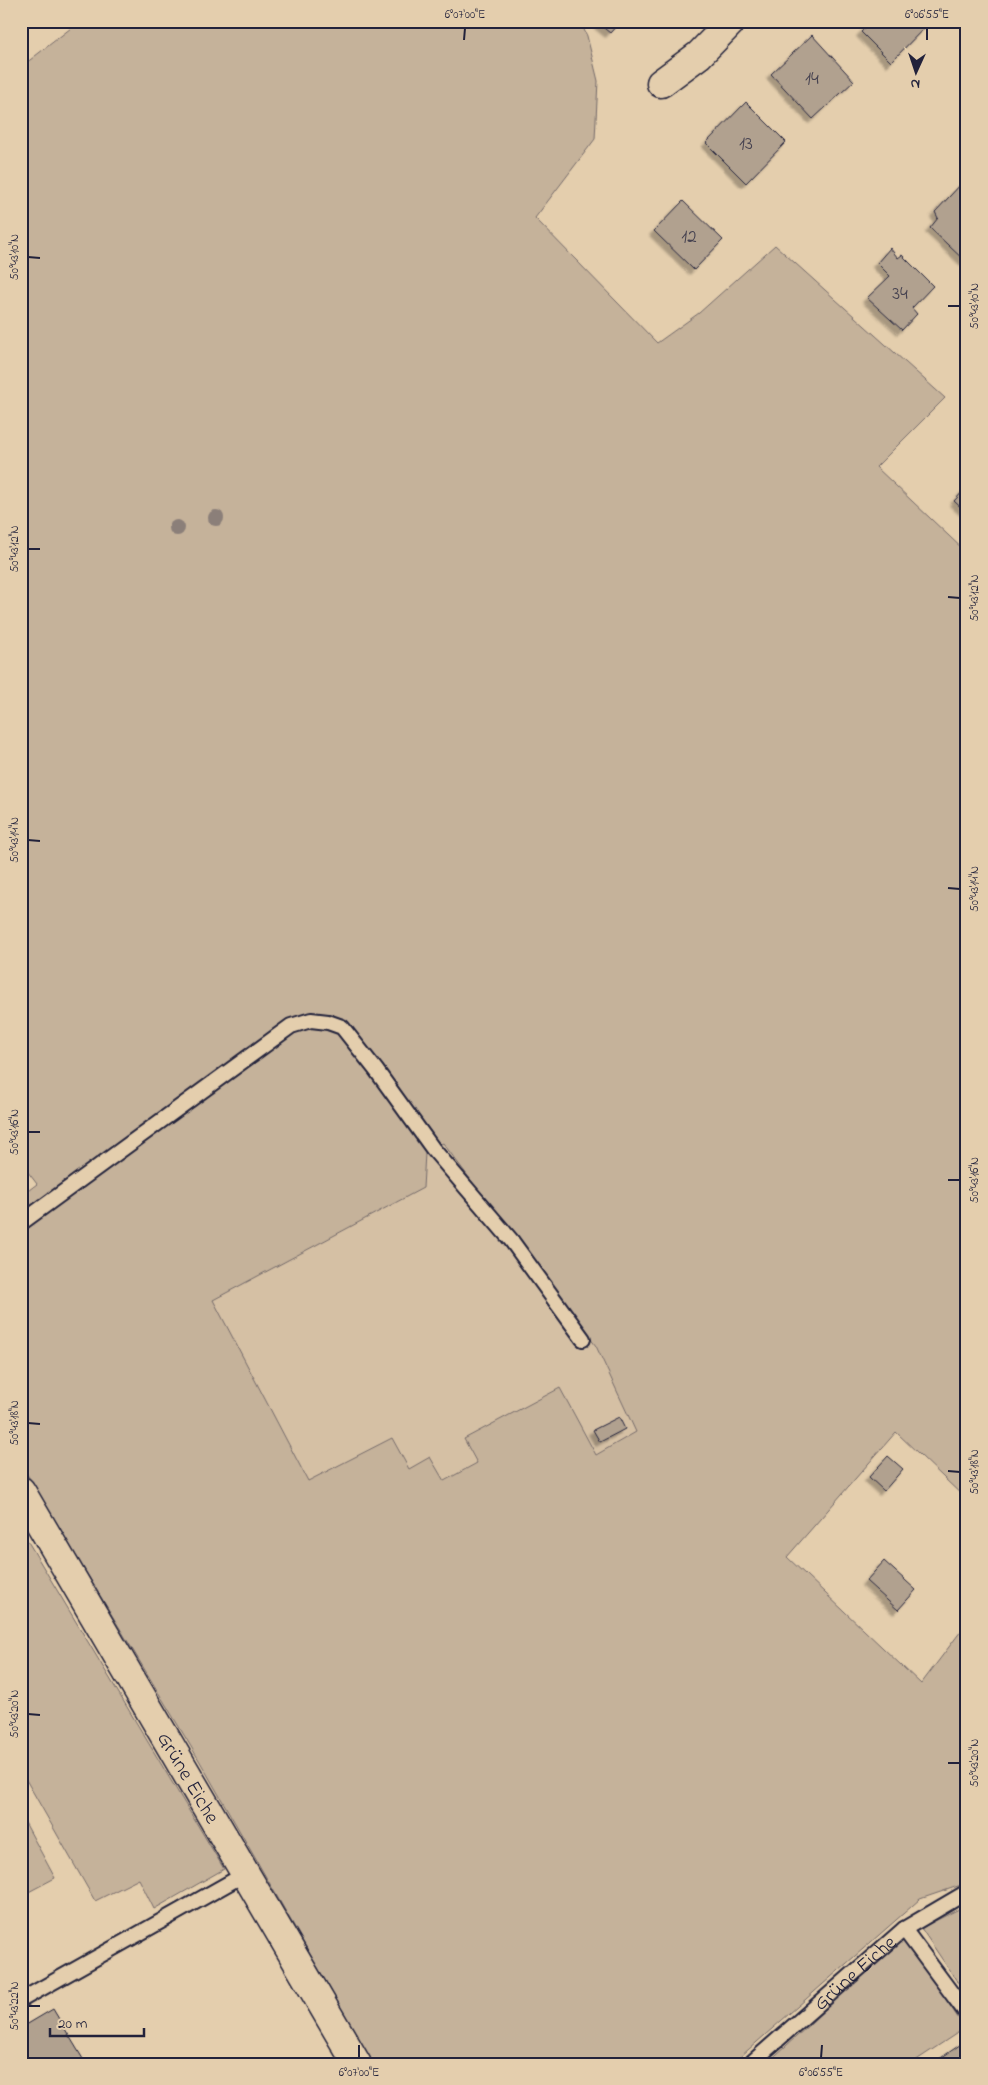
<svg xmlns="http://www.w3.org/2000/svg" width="988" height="2085" font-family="'Indie Flower',sans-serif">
	<defs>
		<filter id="shadow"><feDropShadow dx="-4.5" dy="4.5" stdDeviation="1" flood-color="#0004"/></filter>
	</defs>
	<rect width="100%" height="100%" fill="#e4cead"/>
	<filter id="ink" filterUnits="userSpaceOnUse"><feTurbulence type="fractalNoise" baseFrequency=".02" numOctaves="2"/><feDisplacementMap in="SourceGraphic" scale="10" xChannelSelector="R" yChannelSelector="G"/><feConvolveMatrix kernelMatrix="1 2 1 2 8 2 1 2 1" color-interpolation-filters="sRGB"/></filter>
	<g filter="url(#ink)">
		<path fill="#d5c0a4" d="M443,1143L596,1346L636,1432L596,1455L560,1388L464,1439L477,1463L443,1481L409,1469L392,1438L308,1481L212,1300L423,1188L425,1153Z"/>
		<path fill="#c5b29a" stroke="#746a6a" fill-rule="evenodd" d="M80,21H580L587,36L598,81L595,139L535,218L657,343L699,313L775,245L945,398L876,467L967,553V1500L896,1432L787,1557L921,1684L967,1623V1883L920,1899L732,2064H373L199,1760L21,1464V1196L37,1184L21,1163V67ZM443,1143L596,1346L636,1432L596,1455L560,1388L464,1439L477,1463L444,1481L430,1457L409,1469L392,1438L308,1481L213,1300L423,1188L425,1153Z
			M21,1530L224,1869L154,1909L139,1879L95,1901L21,1771Z
			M21,1815L55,1878L21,1896Z
			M967,1905V1996L921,1928Z
			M903,1936L965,2028L915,2061L914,2064H766C813,2023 857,1978 903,1936Z"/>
		<path fill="#b1a18f" stroke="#22223b" filter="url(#shadow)" d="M601,21H617L619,23L610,33L599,24Z
			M872,21H929L930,22L891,62L861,32Z
			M812,35L854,81L813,119L771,74Z
			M746,102L786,142L746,183L706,143Z
			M963,182L967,186L966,262L930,228L938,218L935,212Z
			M683,201L723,240L694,270L654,231Z
			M890,248L898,258L902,255L933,286L912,308L917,314L902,330L867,298L890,276L877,263Z
			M967,487V513L954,501Z
			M619,1417L625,1429L600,1442L593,1430Z
			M888,1456L903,1469L884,1491L869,1477Z
			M884,1561L916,1590L898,1610L866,1581Z
			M53,2009L86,2064H21V2028Z
			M967,2040V2064H932Z"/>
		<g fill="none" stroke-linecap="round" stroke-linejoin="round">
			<g stroke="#22223b" stroke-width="18">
				<g id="service">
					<path d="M21,1223L291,1026L311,1020L328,1022L342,1027L376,1070L433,1149L511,1240L583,1339"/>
					<path d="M904,1929L967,2014"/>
					<path d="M21,2000L245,1874"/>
					<path id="s1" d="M750,2064L904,1929L967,1892"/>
				</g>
			</g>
			<g stroke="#22223b" stroke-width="31">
				<g id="minor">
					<path d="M661,83L699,55L732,21"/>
					<path id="s2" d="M21,1491L357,2064"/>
				</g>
			</g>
			<use href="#service" stroke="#e4cead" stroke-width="14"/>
			<use href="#minor" stroke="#e4cead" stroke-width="28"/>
		</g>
		<g fill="#8b7f79">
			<circle cx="216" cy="518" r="8"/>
			<circle cx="177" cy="528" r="8"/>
		</g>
	</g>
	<path fill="none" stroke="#22223b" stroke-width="2" d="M464,40L465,28M927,40V28M28,257L40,258M948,306H960M28,549H40M948,597L960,598M28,840L40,841M948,888L960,889M28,1132H40M948,1180H960M28,1423L40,1424M948,1471L960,1472M28,1714L40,1715M948,1763H960M28,2006H40M359,2058V2045M821,2058L822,2045"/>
	<g text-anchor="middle" stroke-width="5" stroke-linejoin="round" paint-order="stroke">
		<g font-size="19" fill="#464250">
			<text x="812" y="84">14</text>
			<text x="746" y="149">13</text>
			<text x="689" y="242">12</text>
			<text x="900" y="299">34</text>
		</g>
		<g font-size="21" fill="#22223b" stroke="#e4cead">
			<text dy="7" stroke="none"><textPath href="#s2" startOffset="332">Grüne Eiche</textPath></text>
			<text dy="7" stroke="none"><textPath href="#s1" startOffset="139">Grüne Eiche</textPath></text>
		</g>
	</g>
	<rect width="988" height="2085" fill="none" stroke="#e4cead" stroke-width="55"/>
	<g transform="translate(916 72) rotate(183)" stroke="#e4cead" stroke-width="4" paint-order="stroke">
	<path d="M0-4L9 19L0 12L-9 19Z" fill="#22223b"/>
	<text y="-8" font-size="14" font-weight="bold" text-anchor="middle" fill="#22223b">N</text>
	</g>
	<path d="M50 2028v8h94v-8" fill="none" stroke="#22223b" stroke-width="2.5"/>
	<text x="58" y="2028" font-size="15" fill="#22223b" stroke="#e4cead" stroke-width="4" paint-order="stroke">20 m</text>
	<rect x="28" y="28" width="932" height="2030" fill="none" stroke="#22223b" stroke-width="2"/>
	<g font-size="12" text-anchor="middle" fill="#22223b">
		<text x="465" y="18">6°07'00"E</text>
		<text x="927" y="18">6°06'55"E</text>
		<text transform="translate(14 257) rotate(-90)" y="4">50°43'10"N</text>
		<text transform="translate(974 306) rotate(-90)" y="4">50°43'10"N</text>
		<text transform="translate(14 549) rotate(-90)" y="4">50°43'12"N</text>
		<text transform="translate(974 598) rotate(-90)" y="4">50°43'12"N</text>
		<text transform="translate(14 840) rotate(-90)" y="4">50°43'14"N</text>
		<text transform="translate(974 889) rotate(-90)" y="4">50°43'14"N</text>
		<text transform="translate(14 1132) rotate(-90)" y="4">50°43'16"N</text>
		<text transform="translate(974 1180) rotate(-90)" y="4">50°43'16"N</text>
		<text transform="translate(14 1423) rotate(-90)" y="4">50°43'18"N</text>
		<text transform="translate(974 1472) rotate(-90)" y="4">50°43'18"N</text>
		<text transform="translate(14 1714) rotate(-90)" y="4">50°43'20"N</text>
		<text transform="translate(974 1763) rotate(-90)" y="4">50°43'20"N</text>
		<text transform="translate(14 2006) rotate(-90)" y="4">50°43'22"N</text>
		<text x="359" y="2076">6°07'00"E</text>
		<text x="821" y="2076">6°06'55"E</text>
	</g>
</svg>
